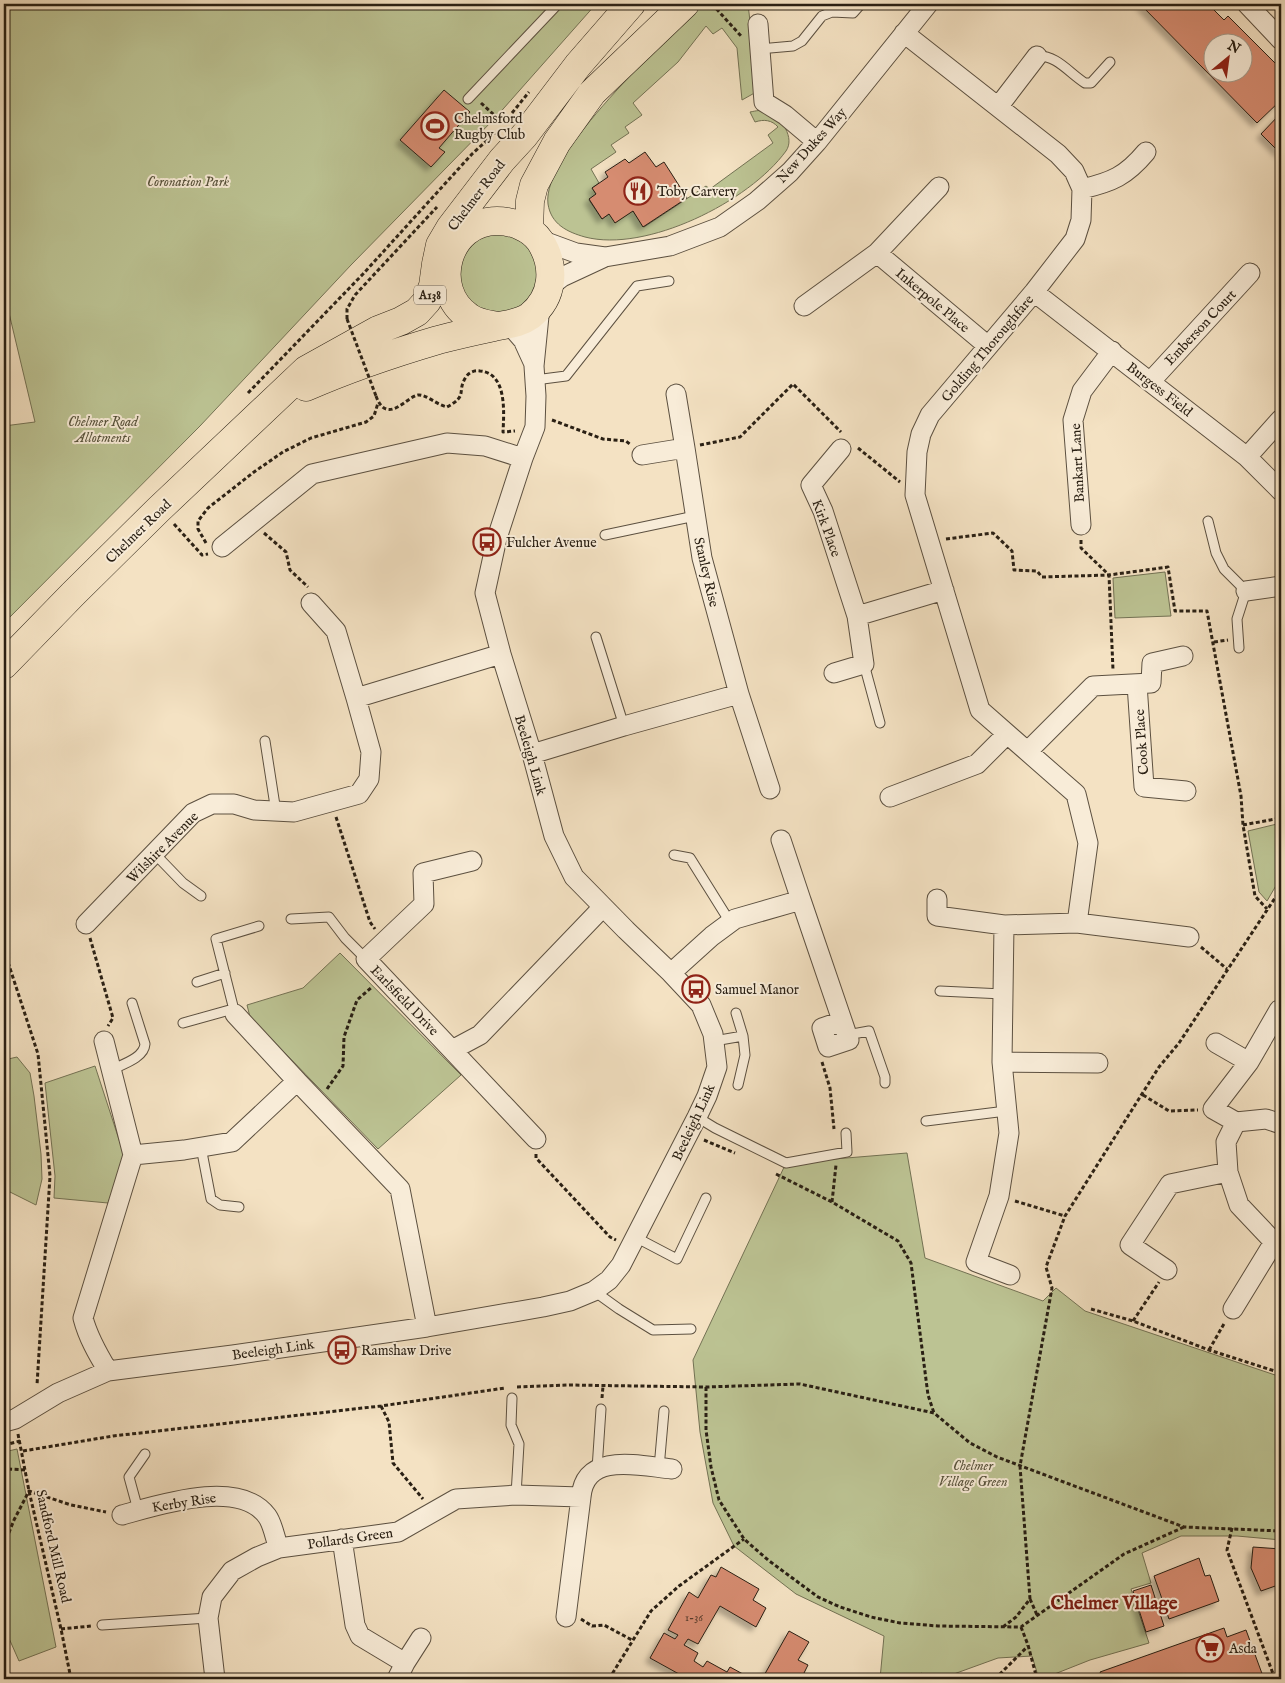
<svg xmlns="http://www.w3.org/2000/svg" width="1285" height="1683" font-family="'IM FELL English',serif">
	<defs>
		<filter id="shadow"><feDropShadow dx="-4.5" dy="4.5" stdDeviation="2.5" flood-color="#0004"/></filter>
	</defs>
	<rect width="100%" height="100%" fill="#f4e2c3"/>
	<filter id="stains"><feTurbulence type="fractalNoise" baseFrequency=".004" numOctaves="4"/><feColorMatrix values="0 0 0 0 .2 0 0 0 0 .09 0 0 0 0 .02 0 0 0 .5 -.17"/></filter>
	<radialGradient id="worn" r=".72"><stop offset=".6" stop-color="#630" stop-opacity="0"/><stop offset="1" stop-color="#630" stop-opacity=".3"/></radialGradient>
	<path fill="#bcc393" stroke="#737254" d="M4,4H596L496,117L351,265L200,426L4,623V426L35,422L4,292Z
		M703,4H748L758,91L742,100L737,48L722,28L713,34L706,26L678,62L633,103L642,115L625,127L629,133L611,145L616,152L591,169L599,183L592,188L596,194L589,200L602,219L609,214L633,211L644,227L706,186L710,189L773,143L768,135L778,127C772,120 764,119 755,122L750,112C756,111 761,109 768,112C782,118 795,138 786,151C749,202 646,253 585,237C567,232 551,224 548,204C541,154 667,39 703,4Z
		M458 273a40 40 0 1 1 80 0a40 40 0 1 1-80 0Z
		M1165,572L1171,616L1115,618L1113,578Z
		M1281,823V877L1267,901L1259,892L1248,831Z
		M340,953L461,1075L378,1149L250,1017L247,1005L303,988Z
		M17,1057L30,1073L34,1096L41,1154L42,1179L36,1205L4,1189V1060Z
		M95,1066L125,1158L108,1203L54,1198L55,1176L45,1083Z
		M907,1153L925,1258L1043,1301L1056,1288L1085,1311L1281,1377V1540L1237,1536H1181L1142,1553L1151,1583L1131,1589L1149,1643L1090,1660L1042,1679H1039L1032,1656L998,1658L940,1679H925L922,1673L905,1679H880L884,1636L796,1594L734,1546L713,1503L700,1432L693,1360L786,1163Z
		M17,1449L56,1647L19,1661L4,1627V1452Z"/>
	<path fill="#d68c71" stroke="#2a2014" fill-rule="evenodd" filter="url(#shadow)" d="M1140,4H1208L1224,20L1228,16L1281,69V100L1257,123ZM1212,42H1242V72H1212Z
		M444,90L470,112L439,148L445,152L431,167L400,140Z
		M1281,113V154L1261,134Z
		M645,152L656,167L664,162L687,198L643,227L633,211L615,223L609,214L602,219L589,199L596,194L592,188L608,177L605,172L625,159L629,163Z
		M1253,1547L1281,1549V1584L1261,1591L1251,1568Z
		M1199,1558L1205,1576L1210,1575L1219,1601L1169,1619L1154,1576Z
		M721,1567L759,1589L753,1600L766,1608L756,1627L720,1606L698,1644L688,1639L684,1645L698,1653L694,1661L703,1667L707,1661L727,1672L730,1667L752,1679H688L650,1658L664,1633L675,1639L678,1635L668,1630L689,1592L698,1598L711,1575L716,1577Z
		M1151,1585L1164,1626L1146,1632L1133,1591Z
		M1224,1628L1227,1637L1246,1630L1264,1679H1103L1100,1672Z
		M789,1631L809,1642L798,1660L808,1665L801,1679H762Z"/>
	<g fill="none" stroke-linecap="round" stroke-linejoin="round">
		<g stroke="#5c5040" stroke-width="11">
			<path id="lane" d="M760,49L793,46L802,41L822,16L832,12L853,13L861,4
				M1037,56C1057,55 1069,73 1085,83H1091L1110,62
				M468,99L558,4
				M535,380L566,376L637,286L669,281
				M1208,521L1216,553L1224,569L1246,591L1237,619L1239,648
				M605,535L695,516
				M596,637L624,726
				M864,664L880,723
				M265,741L276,812
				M154,853L183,883L201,896
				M674,855L690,858L730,922
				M291,919L329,917L345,938L366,959
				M197,982L225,973
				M940,991L1003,994
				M736,1013L743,1036
				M235,1014L216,939L259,926
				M183,1023L233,1009
				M847,1035L869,1031L885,1077V1083
				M714,1041L743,1036L745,1055L738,1085
				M111,1070C123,1064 144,1058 145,1044L132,1003
				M697,1117L715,1128L786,1163L847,1152L846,1133
				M926,1121L1006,1111
				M201,1147L211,1199L220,1205L239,1207
				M635,1237L677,1259L706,1198
				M594,1291L619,1309L653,1330L691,1329
				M512,1398L511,1425L519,1444L516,1495
				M659,1468L664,1411
				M597,1469L601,1409
				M138,1510L129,1477L145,1454
				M102,1625L208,1618"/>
		</g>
		<g stroke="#5c5040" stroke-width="21">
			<path id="street" d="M1247,4L1281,40
				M758,24L764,102L785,115L817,142
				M904,33L1058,154L1074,171L1082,189L1081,220L1075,239L1034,292L930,415L921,434L917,452L915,495L980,710L1076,794L1088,843L1077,923L1004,925L1002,1062L1009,1133L999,1196L976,1262L1010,1275
				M998,107L1037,56
				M1082,189C1112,182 1126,176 1146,152
				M538,239L576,253L605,257
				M877,253L988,346
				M549,287L562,277L605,257L670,246L720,227L757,201L790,172L817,142L928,4
				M1034,292L1247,457L1281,491
				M804,306L877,253L939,187
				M509,324L523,340L534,364
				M1150,382L1250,273
				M676,394L685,448
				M841,449L811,485L823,511L857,616L944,590
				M642,455L685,448L702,558L739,694L770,789
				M1247,457L1281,419
				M1081,525L1073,420L1082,391L1112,351
				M222,547L312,474L447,443L485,446L523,458
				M1246,591L1281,586
				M311,603L336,631L356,698
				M834,673L864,664L857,616
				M1137,684L1144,787L1186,791
				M1028,751L1093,686L1151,683L1152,663L1183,656
				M532,754L624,726L739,694
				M890,797L977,764L1007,734
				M472,861L423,873L424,904L366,959L536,1139
				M937,899V916L1004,925
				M801,900L847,1035L849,1040L828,1047L822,1028L842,1021
				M1077,923L1189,937
				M86,924L193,813L212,804H234L254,810L294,812L359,794L369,779L371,752L356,698L501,654
				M671,973L712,936L735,919L801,900L781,840
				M1279,1010L1249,1062L1213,1109L1236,1122L1226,1142L1228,1172L1239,1205L1274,1242L1281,1247
				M235,1014L297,1081
				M104,1041L133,1155
				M1216,1043L1249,1062
				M452,1050L480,1035L603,907
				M1002,1062L1098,1063
				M1236,1122L1266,1119L1281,1124
				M1167,1270L1130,1245L1170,1184L1228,1172
				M1233,1309L1274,1242
				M108,1371C97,1353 88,1337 83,1318L133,1155L184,1150L232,1142L297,1081L400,1189L427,1327
				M4,1422L15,1419L58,1393L108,1371L233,1355L427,1327L543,1307L570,1301L594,1291L609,1280L621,1265L697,1117L707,1096L717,1067L713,1034L701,1005L671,973L626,930L574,877L554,836L532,754L501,654L485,593L497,538L523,458L535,427L536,396L534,366L540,306
				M122,1515C159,1505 239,1478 267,1516C273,1524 275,1539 279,1548
				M342,1539L355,1625L360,1636L405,1663L421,1638
				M566,1617L581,1497
				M215,1679L208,1618L212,1597L232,1571L257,1557L279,1548L398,1532L456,1499L516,1495L581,1497C585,1451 640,1466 672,1469
				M397,1679L405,1663"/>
		</g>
		<g stroke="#2a2014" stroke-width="29">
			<path id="primary" d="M529,230L530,201L534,185L557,142L592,93L685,4
				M306,387C349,368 394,353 438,340C457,335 475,331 494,327C506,324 519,324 530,316C554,297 556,266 540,241C531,228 513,221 497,221C447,221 428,289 469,317C477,323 487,324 497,326
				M4,665L73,594L158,510L306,370L378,330L401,321L417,312L427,301L433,286L436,264L440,245L450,228L502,160L524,136L578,65L631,4"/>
		</g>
		<path stroke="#2a2014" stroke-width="3" stroke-dasharray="4 2.5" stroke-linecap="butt" d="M712,4L741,36
			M481,103L504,124
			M512,113L529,92
			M347,319V309L355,295L437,207
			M248,393L363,274L472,154L495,133
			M376,396C387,426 406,397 418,395C426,394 437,405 447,407C469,395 456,392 466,377C469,372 475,370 480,371C507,373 504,412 503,432L515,431
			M552,420L603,439L626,441L631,445
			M700,445L740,437L793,384L841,432
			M858,448L900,482
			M174,524L202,555L208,554
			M264,533L286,552L290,570L308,587
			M946,539L993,533L1012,551L1014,570L1037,571L1042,577L1109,575L1168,567L1175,611H1207L1241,796L1243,825L1255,896L1267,909
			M1081,540V548L1109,575L1113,670
			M206,543L198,529V521L208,508L254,472L283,452L311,438L366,422L374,416L378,403
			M1214,642L1228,640
			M336,817L370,922L375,929
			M1243,825L1281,818
			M90,938L113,1018L108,1026
			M1201,947L1227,969
			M4,950L38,1054L50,1176L37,1385
			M822,1062L830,1088L834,1129
			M327,1089L343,1066L344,1037L357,1000L372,987
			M1143,1095L1169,1111L1198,1110
			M704,1140L735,1153
			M536,1154V1158L610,1237L616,1240
			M776,1174L832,1202L898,1241L911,1263L928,1395L934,1413
			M1015,1201L1065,1216
			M832,1202L836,1165
			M1091,1309L1133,1321L1209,1350L1281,1373
			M1133,1321L1159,1282
			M1209,1350L1225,1322
			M517,1387L569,1385L706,1387L800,1384L934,1413L970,1443L997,1457L1184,1527L1281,1531
			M706,1387V1430L711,1467L719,1500L744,1539L768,1560L818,1597L840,1607L871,1617L900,1623L938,1626L1021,1627L1124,1554L1184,1527
			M602,1398L603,1386
			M381,1406L389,1422L393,1463L423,1499
			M18,1434L29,1491L61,1629L71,1679
			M4,1445L20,1441
			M23,1451L113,1436L381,1406L505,1388
			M4,1464L8,1469L26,1470
			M1232,1528L1227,1550L1275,1679
			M4,1545L14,1520L29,1491L71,1505L106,1512
			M1030,1599L1037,1615
			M581,1619L592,1626L604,1625L632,1640
			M1003,1627L1016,1617L1030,1599L1020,1466L1052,1288L1046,1267L1065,1216L1159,1067L1179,1043L1281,889
			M1021,1627L1028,1645L1037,1679
			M61,1629L91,1626
			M609,1679L651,1611L679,1586L744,1539
			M995,1679L1028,1646"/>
		<use href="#lane" stroke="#f8ecd8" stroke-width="9"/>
		<use href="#street" stroke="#f8ecd8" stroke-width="19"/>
		<use href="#primary" stroke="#f4e2c3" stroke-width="28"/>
		<path stroke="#2a2014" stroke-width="3" stroke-dasharray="4 2.5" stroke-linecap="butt" d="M347,319L376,396"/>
	</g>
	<defs>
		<g id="stadium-ring" transform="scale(1.4375)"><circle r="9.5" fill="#f8ecd8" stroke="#8f2418" stroke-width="1.5"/><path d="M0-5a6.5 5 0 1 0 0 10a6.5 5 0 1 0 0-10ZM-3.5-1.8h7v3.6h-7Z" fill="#8f2418"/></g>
		<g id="restaurant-ring" transform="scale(1.4375)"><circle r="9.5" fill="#f8ecd8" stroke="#8f2418" stroke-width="1.5"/><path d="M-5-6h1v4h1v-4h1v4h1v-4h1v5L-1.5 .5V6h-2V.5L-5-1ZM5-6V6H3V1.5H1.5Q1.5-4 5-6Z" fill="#8f2418"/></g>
		<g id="bus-ring" transform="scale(1.4375)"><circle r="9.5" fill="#f8ecd8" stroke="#8f2418" stroke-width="1.5"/><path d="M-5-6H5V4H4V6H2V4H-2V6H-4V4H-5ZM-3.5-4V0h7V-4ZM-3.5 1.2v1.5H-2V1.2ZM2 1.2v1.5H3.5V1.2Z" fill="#8f2418"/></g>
		<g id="supermarket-ring" transform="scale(1.4375)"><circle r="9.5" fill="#f8ecd8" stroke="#8f2418" stroke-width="1.5"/><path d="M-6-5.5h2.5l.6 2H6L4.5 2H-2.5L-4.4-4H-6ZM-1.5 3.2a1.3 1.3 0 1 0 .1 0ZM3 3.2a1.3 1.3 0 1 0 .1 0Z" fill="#8f2418"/></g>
	</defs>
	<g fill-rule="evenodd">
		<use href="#stadium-ring" x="435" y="126"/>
		<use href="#restaurant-ring" x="638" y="191"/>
		<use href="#bus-ring" x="487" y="542"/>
		<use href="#bus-ring" x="696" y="989"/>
		<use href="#bus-ring" x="342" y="1350"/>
		<use href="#supermarket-ring" x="1210" y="1648"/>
	</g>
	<g text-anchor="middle" stroke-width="4" stroke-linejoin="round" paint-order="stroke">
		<g font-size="11" fill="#553b2b">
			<text x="694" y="1621">1-36</text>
		</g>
		<rect fill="#f8ecd8" stroke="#685d4f" stroke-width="1" x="414" y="285.5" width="32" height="19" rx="4"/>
		<g font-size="12" font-weight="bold" fill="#2a2014">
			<text x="430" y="299">A138</text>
		</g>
		<g font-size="14" fill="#2a2014" stroke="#f8ecd8" text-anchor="start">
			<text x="454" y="123">Chelmsford<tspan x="454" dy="16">Rugby Club</tspan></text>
			<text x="657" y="196">Toby Carvery</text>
			<text x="506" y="547">Fulcher Avenue</text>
			<text x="715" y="994">Samuel Manor</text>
			<text x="361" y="1355">Ramshaw Drive</text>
			<text x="1229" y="1653">Asda</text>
		</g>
		<g font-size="14" fill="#2a2014" stroke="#f8ecd8">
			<text transform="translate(811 145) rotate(-48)" y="5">New Dukes Way</text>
			<text transform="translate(476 195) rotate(-53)" y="5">Chelmer Road</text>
			<text transform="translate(933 300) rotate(40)" y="5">Inkerpole Place</text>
			<text transform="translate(1200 327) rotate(-47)" y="5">Emberson Court</text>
			<text transform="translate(987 348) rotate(-50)" y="5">Golding Thoroughfare</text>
			<text transform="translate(1160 389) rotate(38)" y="5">Burgess Field</text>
			<text transform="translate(1077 463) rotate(-93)" y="5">Bankart Lane</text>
			<text transform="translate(827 528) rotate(70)" y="5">Kirk Place</text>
			<text transform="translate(138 531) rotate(-44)" y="5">Chelmer Road</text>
			<text transform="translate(707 572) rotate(77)" y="5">Stanley Rise</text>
			<text transform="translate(1141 742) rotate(-94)" y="5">Cook Place</text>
			<text transform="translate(531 755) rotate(74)" y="5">Beeleigh Link</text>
			<text transform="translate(162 847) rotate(-45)" y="5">Wilshire Avenue</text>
			<text transform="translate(405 1000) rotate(46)" y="5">Earlsfield Drive</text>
			<text transform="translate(693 1122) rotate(-65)" y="5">Beeleigh Link</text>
			<text transform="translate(273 1349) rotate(-8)" y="5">Beeleigh Link</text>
			<text transform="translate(184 1502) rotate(-9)" y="5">Kerby Rise</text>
			<text transform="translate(350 1538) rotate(-8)" y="5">Pollards Green</text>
			<text transform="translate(54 1546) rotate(77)" y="5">Sandford Mill Road</text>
		</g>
		<g font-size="14" font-style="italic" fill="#56513a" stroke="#f8ecd8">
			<text x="188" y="186">Coronation Park</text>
			<text x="103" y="426">Chelmer Road<tspan x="103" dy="16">Allotments</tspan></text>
			<text x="973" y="1470">Chelmer<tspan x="973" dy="16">Village Green</tspan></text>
		</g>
		<g font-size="19" font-weight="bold" fill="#7a1f14" stroke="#f8ecd8">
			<text x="1114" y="1609">Chelmer Village</text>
		</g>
	</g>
	<rect width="1285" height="1683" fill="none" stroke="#f4e2c3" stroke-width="20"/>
	<rect x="5" y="5" width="1275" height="1673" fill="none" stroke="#2a2014" stroke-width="2.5"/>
	<rect x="10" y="10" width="1265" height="1663" fill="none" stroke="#2a2014"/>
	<g transform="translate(1228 58) rotate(29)"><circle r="24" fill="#f8ecd8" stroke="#a69a8a"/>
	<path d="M0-4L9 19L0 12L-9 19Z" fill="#8f2418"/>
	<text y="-8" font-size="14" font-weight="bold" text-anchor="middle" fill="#2a2014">N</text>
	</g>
	<rect width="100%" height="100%" filter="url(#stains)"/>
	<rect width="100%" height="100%" fill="url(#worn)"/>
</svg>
